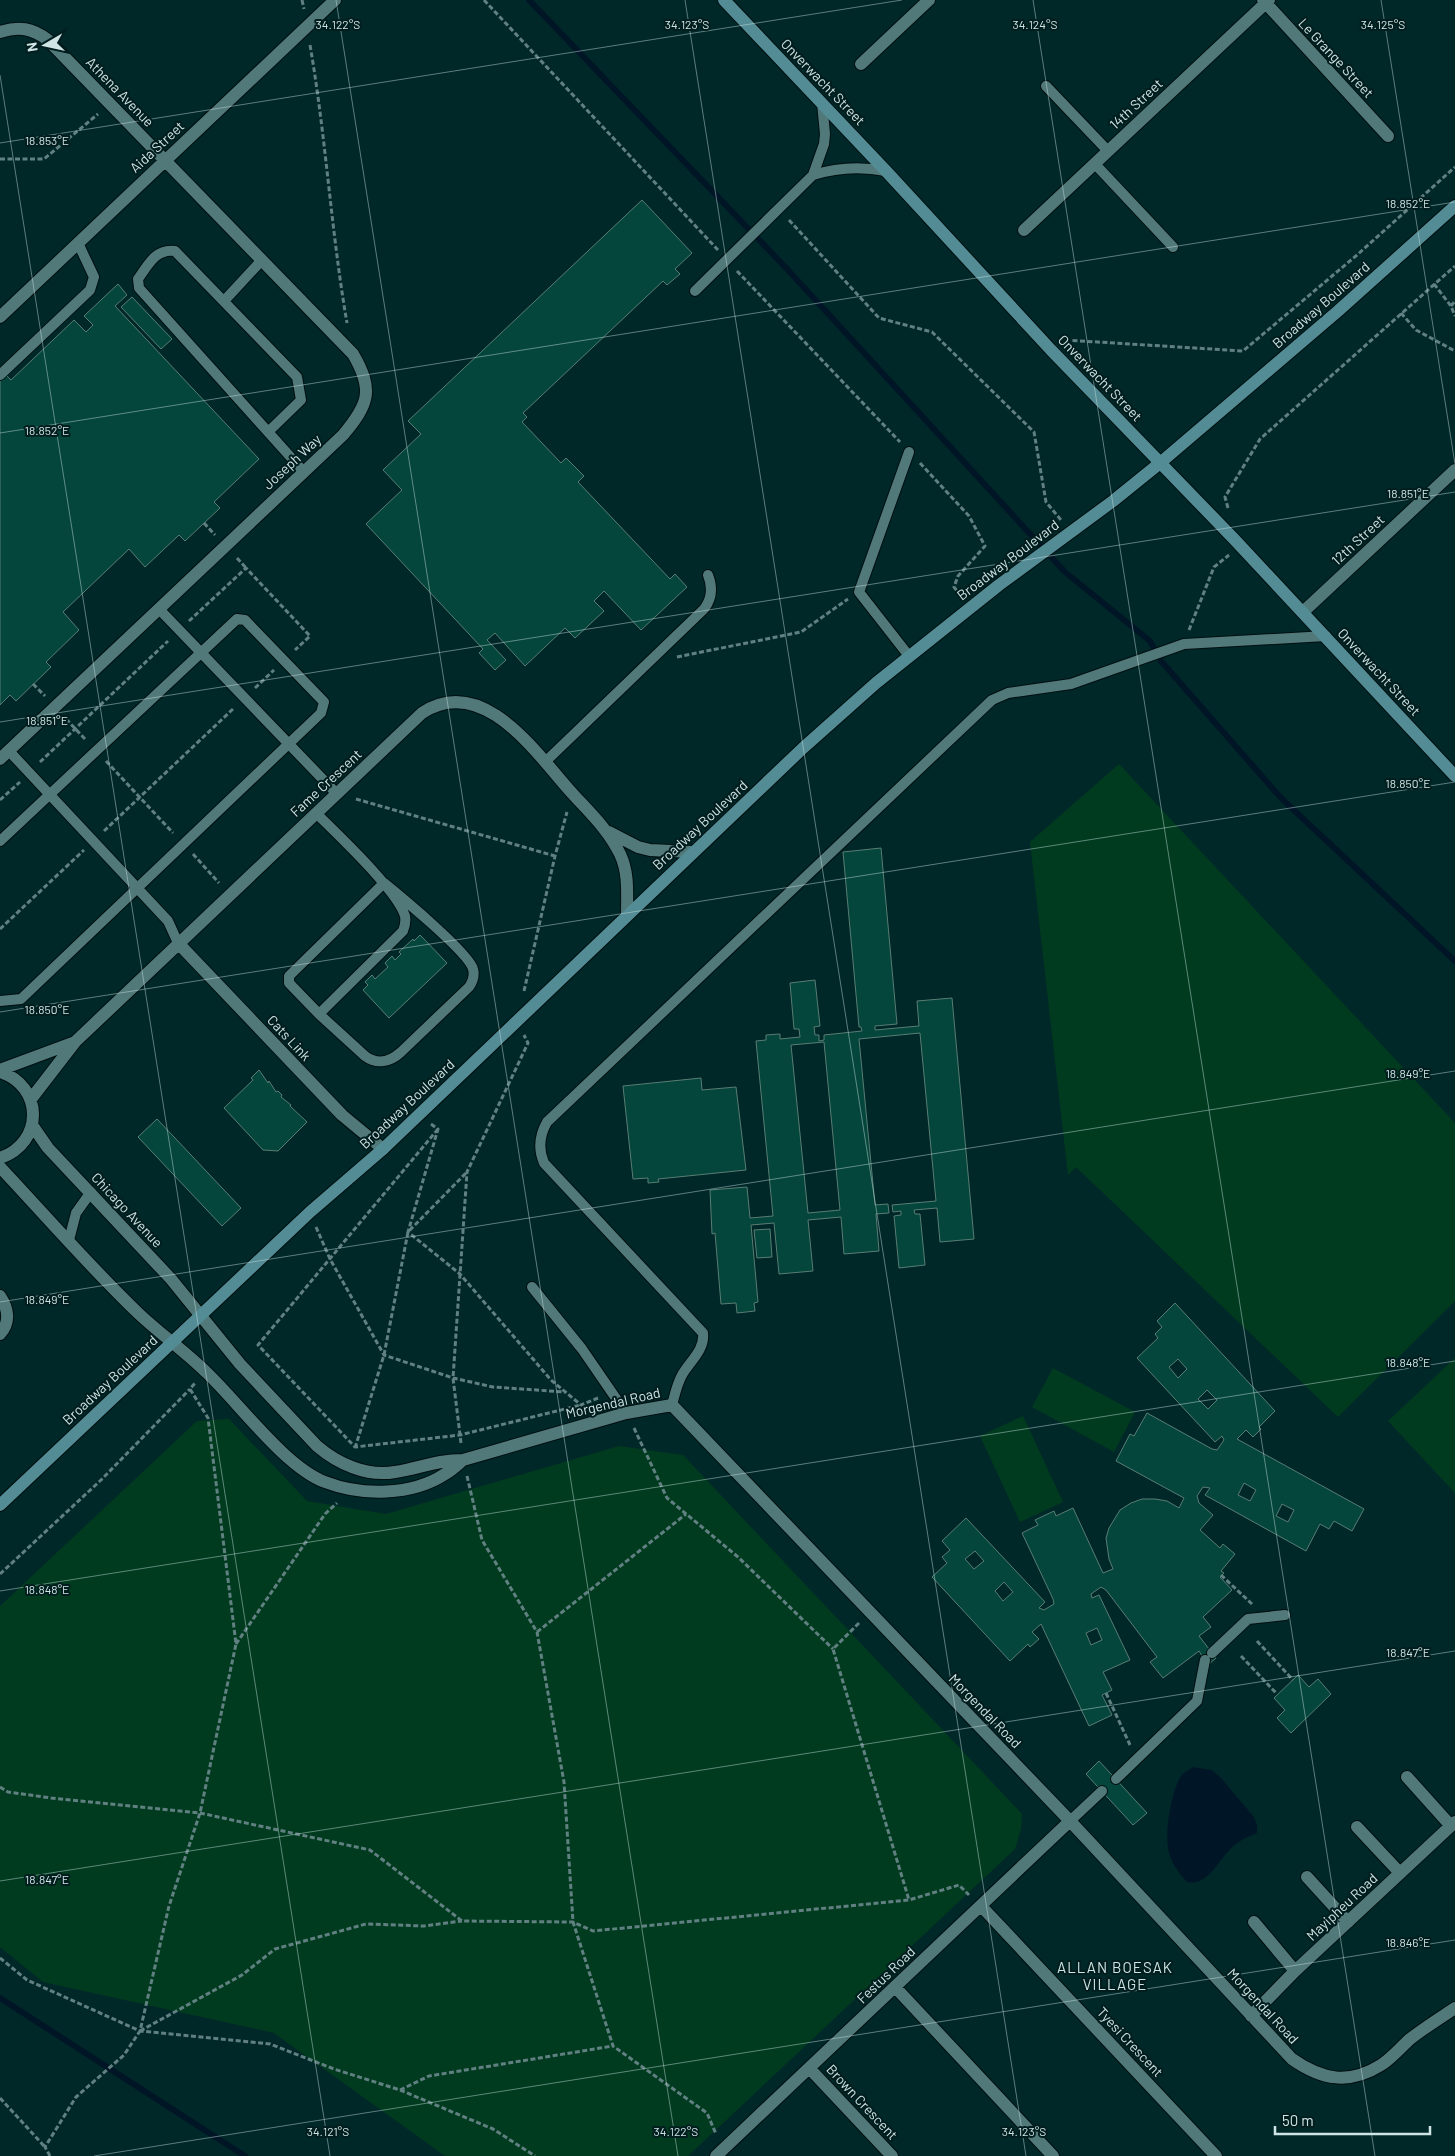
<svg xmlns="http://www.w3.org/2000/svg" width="1455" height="2156" font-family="Barlow,sans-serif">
	<rect width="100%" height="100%" fill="#002829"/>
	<path fill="#003b1f" d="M1119,764L1455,1123V1301L1338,1417L1076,1167L1068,1175L1030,842Z
		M1455,1358V1493L1388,1421Z
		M1053,1368L1135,1412L1114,1452L1032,1407Z
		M1023,1416L1063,1502L1020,1522L980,1436Z
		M229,1419L307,1501L386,1514L619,1446L683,1455L1022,1814L1021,1829L1015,1849L688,2156H445L274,2033L43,1982L0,1947V1606L197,1421Z"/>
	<path fill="#001626" d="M1193,1767L1212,1770L1221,1778L1254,1817L1257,1825V1833C1251,1836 1244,1838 1239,1842C1221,1852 1211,1887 1187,1882C1179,1873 1172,1864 1169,1853C1164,1835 1171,1792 1181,1776C1184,1772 1189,1770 1193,1767Z"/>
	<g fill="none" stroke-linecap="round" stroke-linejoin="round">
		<path stroke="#001626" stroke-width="6" d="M529,0L788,270L1065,572L1150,641L1161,661L1281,798L1455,961
			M0,1998L245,2156"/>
	</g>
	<path fill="#04463b" stroke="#597d74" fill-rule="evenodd" d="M642,200L692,253L675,269L680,274L667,285L663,281L523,413L527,417L522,422L561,463L566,458L584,476L578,482L670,579L675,574L687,587L641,630L604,591L594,601L604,611L575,638L565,628L525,666L495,633L487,640L506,660L495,670L479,653L483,649L366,524L402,490L383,470L421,434L408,421Z
		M118,284L127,295L115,306L259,459L214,502L220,508L185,541L179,535L145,567L129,549L63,612L79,630L46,662L51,667L16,701L10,695L0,705V381L6,375L11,380L74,320L86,332L93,325L84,316Z
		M132,297L172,339L161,349L121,307Z
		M881,848L897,1024L875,1026V1030L919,1026L917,1001L952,998L974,1239L940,1242L937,1208L914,1210L915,1214H920L925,1265L899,1268L894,1216L901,1215V1211L893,1212L892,1205L936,1201L920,1033L859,1039L875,1205L888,1204L889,1213L876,1214L879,1251L844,1254L841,1217L808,1220L813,1271L779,1274L774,1223L751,1225L758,1302L754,1303L755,1311L737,1313L736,1303L721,1304L715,1233L712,1234L710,1190L747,1187L750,1218L773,1216L756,1041L766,1040V1035L780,1034V1039L800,1037L799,1029H794L790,983L815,980L820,1026L814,1027L815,1035H819V1041L824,1040V1035L862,1031L861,1027H859L843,852ZM824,1042L840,1210L808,1213L791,1045Z
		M420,935L447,963L389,1018L363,990L368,985L365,982L372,975L375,979L388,967L385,963L392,956L395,960L401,954L399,952L413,939L414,941Z
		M259,1070L268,1083L269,1081L276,1092L278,1091L282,1095L281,1097L291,1105L290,1106L307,1122L278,1151L263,1150L224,1108L253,1080L251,1078Z
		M701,1078L702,1090L736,1087L746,1170L658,1179L659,1182L648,1183V1178L633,1179L623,1086Z
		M157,1119L241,1208L222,1226L138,1137Z
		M770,1229L772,1257L757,1258L754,1230Z
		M1175,1303L1275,1411L1259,1427L1261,1429L1253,1437L1246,1430L1237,1439L1364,1509L1352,1531L1334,1521L1329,1529L1320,1524L1306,1551L1205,1495L1210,1488L1203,1487L1197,1496L1199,1503L1213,1515L1200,1530L1220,1548L1223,1544L1235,1554L1221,1571L1224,1573L1220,1577L1232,1590L1203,1617L1211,1627L1199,1636L1216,1658L1208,1665L1199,1651L1163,1678L1150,1662L1157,1657L1106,1590L1101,1587L1091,1594L1092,1598L1099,1595L1130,1660L1103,1672L1112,1690L1102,1695L1112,1715L1089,1726L1041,1624L1032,1632L1039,1639L1030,1647L1028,1644L1010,1661L932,1577L947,1563L942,1557L950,1550L942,1541L966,1518L1045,1602L1039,1608L1044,1610L1054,1604L1053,1599L1022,1533L1038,1525L1035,1520L1054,1511L1056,1516L1073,1508L1103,1573L1113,1569L1109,1559L1106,1538L1109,1528L1120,1510L1131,1503L1142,1499H1155L1167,1501L1179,1508L1184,1498L1116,1461L1130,1434L1134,1436L1147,1413L1212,1449L1217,1450L1224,1440L1222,1436L1215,1442L1137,1358L1158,1338L1155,1334L1162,1327L1157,1321ZM1178,1359L1187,1369L1178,1378L1169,1367ZM1207,1390L1217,1400L1208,1409L1198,1399ZM1244,1483L1256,1490L1250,1501L1238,1495ZM1282,1504L1294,1510L1288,1522L1276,1516ZM975,1551L984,1561L974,1569L965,1559ZM1004,1582L1013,1592L1003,1601L995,1591ZM1097,1628L1102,1640L1091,1645L1086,1633Z
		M1298,1675L1309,1687L1318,1679L1331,1694L1291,1733L1277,1718L1285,1710L1274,1698Z
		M1099,1761L1147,1813L1133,1825L1086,1774Z"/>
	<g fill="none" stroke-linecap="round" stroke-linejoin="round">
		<g stroke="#000f0f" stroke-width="12">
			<path id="lane" d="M1046,86L1108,151
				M1095,164L1173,247
				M813,175C838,167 860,166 886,171
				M695,291L813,175L824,144L825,134L822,103
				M224,301L262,260
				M0,375L90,290L94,277L78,243
				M268,432L301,400L297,377L175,251C156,248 148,265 138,279L139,288L304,472
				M909,452L859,592L909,656
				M159,609L337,794
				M9,751L168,921L178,943
				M545,762L704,609C712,599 713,588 708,575
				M316,813C338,835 397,890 405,916C406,921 405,926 403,931L319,1014L365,1056C377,1065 390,1062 401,1052L469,987C473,981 475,976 473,969C469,953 400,896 384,883
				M0,841L237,619L245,620L324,702L321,713L21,999L0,1001
				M319,1014L289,983V976L384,883
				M69,1240L76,1213L91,1192
				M532,1287L582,1349L626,1413
				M672,1405C675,1394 677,1384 682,1375C690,1361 705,1350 703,1333L544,1163C538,1149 539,1136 547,1122L992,700L1008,693L1071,684L1184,644L1326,636
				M1212,1653L1248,1619L1285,1615
				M1116,1779L1197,1701L1205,1660
				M1070,1821L1102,1791"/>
		</g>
		<g stroke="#000f0f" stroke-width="14">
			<path id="street" d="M1263,0L1388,136
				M0,32C19,26 32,28 48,40L353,354C374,390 369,404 343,435L0,759
				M861,64L929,0
				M1024,230L1269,0
				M0,317L335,0
				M1303,612L1455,470
				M609,832L638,847L650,850L693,852
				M178,943L342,1115L383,1149
				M0,1070L75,1042
				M0,1072C44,1086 44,1143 0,1158
				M31,1099L75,1042L422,713C483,673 536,753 571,792C589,812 608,829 620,854C629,873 627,893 627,914
				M32,1125L48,1148L171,1279L240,1364L317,1446C338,1464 367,1477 395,1472C421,1468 436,1460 463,1460L626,1413L672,1405L1070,1821L1292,2059C1322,2080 1349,2085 1381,2065C1392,2058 1401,2047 1410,2039C1424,2028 1440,2018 1455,2008
				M0,1167C46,1216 90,1267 138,1313C160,1334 185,1351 206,1372C239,1403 285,1467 325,1482C361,1496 412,1496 445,1474C452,1470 457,1465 463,1460
				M0,1296C8,1308 11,1322 0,1334
				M1407,1777L1451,1826
				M1357,1827L1400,1873
				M1307,1877L1348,1922
				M981,1906L1216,2156
				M1254,1922L1295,1971
				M895,1987L1053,2156
				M1251,2016L1295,1971L1455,1822
				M810,2069L892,2156
				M716,2156L1070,1821"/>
		</g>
		<g stroke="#000f0f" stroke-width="14">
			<path id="secondary" d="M724,0L886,171L1051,350L1234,539L1455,776
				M0,1505L310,1212L383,1149L803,748L876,683L999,585L1113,501L1160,463L1338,311L1455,206"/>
		</g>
		<path stroke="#618081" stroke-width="3" stroke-dasharray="5 2.5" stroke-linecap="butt" d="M302,0L304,9
			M484,0L718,250
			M310,45C326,137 331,231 347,323
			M0,159H44L98,114
			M789,220L879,318L932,332L1034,432L1046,502L1061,520
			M737,271L900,442
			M1434,284L1451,306L1455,316
			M1451,306L1455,301
			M1401,313L1416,330L1455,351
			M1065,340L1243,351L1357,255L1455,167
			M920,463L969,516L985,546L958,576L954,587L960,595
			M1228,508L1225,497L1260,439L1455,266
			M204,523L215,535
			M237,558L246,568
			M189,621L246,568L310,636L295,650
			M1189,630L1214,567L1229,555
			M677,657L801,632L848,599
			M33,684L45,696
			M255,688L274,670
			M66,719L86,740
			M106,761L173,833
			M40,762L168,641
			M356,799L555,856
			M0,800L20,782
			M104,831L234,708
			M193,854L219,883
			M0,929L84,850
			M524,991L555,856L567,812
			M431,1124L438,1129L408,1232L460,1274L551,1380L581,1405L598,1398
			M438,1129L258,1345L355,1447L460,1435L581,1405
			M316,1227L330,1259L384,1355L453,1378L493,1387L565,1392
			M634,1428L667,1498L738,1557L833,1649
			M461,1443L453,1378L467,1172L528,1043L524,1035
			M355,1448L384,1355L408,1232L467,1172
			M467,1476L482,1540L537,1632L564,1782L573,1922L613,2046L707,2113L716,2134
			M0,1574L101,1480L190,1389
			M1221,1575L1252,1604
			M859,1623L833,1649L909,1900
			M537,1632L686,1514
			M1257,1641L1293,1680
			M236,1644L325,1514L337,1503
			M1241,1656L1277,1694
			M1106,1693L1130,1745
			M0,1787L8,1792L51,1798L200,1813L370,1850L462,1921L573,1922L593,1931L909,1900L959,1885L969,1895
			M0,1958L27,1980L140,2031L270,2044L334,2069L400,2090L493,2129L535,2156
			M140,2031L242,1975L275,1949L366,1924L424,1926L462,1921
			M400,2090L429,2076L613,2046
			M0,2098L45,2147
			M50,2156L45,2147L76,2097L124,2055L140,2031L169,1906L200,1813L236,1644L208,1418L190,1389L195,1383"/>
		<use href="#lane" stroke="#52797a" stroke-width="10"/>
		<use href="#street" stroke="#52797a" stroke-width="12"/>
		<use href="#secondary" stroke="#538c95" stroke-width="12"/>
	</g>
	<path fill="none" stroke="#cfe4e4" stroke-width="1" stroke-opacity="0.45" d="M336,0L678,2156M685,0L1026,2156M1033,0L1375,2156M1381,0L1455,464M0,75L330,2156M0,143L902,0M0,433L1455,202M0,722L1455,492M0,1012L1455,782M0,1302L1455,1071M0,1591L1455,1361M0,1881L1455,1651M94,2156L1455,1940"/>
	<g text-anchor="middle" stroke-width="4" stroke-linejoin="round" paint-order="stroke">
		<g font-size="14" fill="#cfe4e4" stroke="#011d1e">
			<text transform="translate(1336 58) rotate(47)" y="5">Le Grange Street</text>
			<text transform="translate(823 82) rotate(46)" y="5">Onverwacht Street</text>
			<text transform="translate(120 92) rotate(46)" y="5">Athena Avenue</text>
			<text transform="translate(1136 104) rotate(-43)" y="5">14th Street</text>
			<text transform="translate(157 147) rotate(-43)" y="5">Aida Street</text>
			<text transform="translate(1321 305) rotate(-41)" y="5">Broadway Boulevard</text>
			<text transform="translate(1100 378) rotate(46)" y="5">Onverwacht Street</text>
			<text transform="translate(292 462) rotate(-43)" y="5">Joseph Way</text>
			<text transform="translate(1358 540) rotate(-43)" y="5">12th Street</text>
			<text transform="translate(1008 560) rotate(-37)" y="5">Broadway Boulevard</text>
			<text transform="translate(1379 672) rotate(47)" y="5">Onverwacht Street</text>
			<text transform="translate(326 783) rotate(-43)" y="5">Fame Crescent</text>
			<text transform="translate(700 825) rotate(-43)" y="5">Broadway Boulevard</text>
			<text transform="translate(289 1038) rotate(47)" y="5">Cats Link</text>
			<text transform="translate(407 1104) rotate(-43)" y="5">Broadway Boulevard</text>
			<text transform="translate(127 1210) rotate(47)" y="5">Chicago Avenue</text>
			<text transform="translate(110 1380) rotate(-43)" y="5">Broadway Boulevard</text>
			<text transform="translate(613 1403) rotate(-13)" y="5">Morgendal Road</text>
			<text transform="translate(985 1711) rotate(46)" y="5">Morgendal Road</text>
			<text transform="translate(1342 1907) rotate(-43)" y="5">Mayipheu Road</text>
			<text transform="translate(886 1975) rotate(-44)" y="5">Festus Road</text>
			<text transform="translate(1263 2006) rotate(47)" y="5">Morgendal Road</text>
			<text transform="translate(1130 2042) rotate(47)" y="5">Tyesi Crescent</text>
			<text transform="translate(862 2102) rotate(47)" y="5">Brown Crescent</text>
		</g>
		<g font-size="15" letter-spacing="1" fill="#cfe4e4" stroke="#011d1e">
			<text x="1115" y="1973">ALLAN BOESAK<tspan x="1115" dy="17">VILLAGE</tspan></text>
		</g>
	</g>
	<g font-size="12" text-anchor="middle" fill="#cfe4e4" stroke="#011d1e" stroke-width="4" stroke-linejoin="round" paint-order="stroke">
		<text x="338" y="29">34.122°S</text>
		<text x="687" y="29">34.123°S</text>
		<text x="1035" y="29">34.124°S</text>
		<text x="1383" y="29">34.125°S</text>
		<text x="47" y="145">18.853°E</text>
		<text x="1408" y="208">18.852°E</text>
		<text x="47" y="435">18.852°E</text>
		<text x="1408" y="498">18.851°E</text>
		<text x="47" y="725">18.851°E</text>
		<text x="1408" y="788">18.850°E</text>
		<text x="47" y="1014">18.850°E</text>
		<text x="1408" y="1078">18.849°E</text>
		<text x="47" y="1304">18.849°E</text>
		<text x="1408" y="1367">18.848°E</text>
		<text x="47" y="1594">18.848°E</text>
		<text x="1408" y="1657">18.847°E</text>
		<text x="47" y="1884">18.847°E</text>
		<text x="1408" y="1947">18.846°E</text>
		<text x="328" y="2136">34.121°S</text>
		<text x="676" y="2136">34.122°S</text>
		<text x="1024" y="2136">34.123°S</text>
	</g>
	<g transform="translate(45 45) rotate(261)" stroke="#011d1e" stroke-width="4" paint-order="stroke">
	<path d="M0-4L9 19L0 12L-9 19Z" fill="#cfe4e4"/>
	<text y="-8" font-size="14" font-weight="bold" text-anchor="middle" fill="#cfe4e4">N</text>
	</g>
	<path d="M1275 2126v8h155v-8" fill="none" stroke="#cfe4e4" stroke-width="2.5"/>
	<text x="1282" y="2126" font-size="15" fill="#cfe4e4" stroke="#011d1e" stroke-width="4" paint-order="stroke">50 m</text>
</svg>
